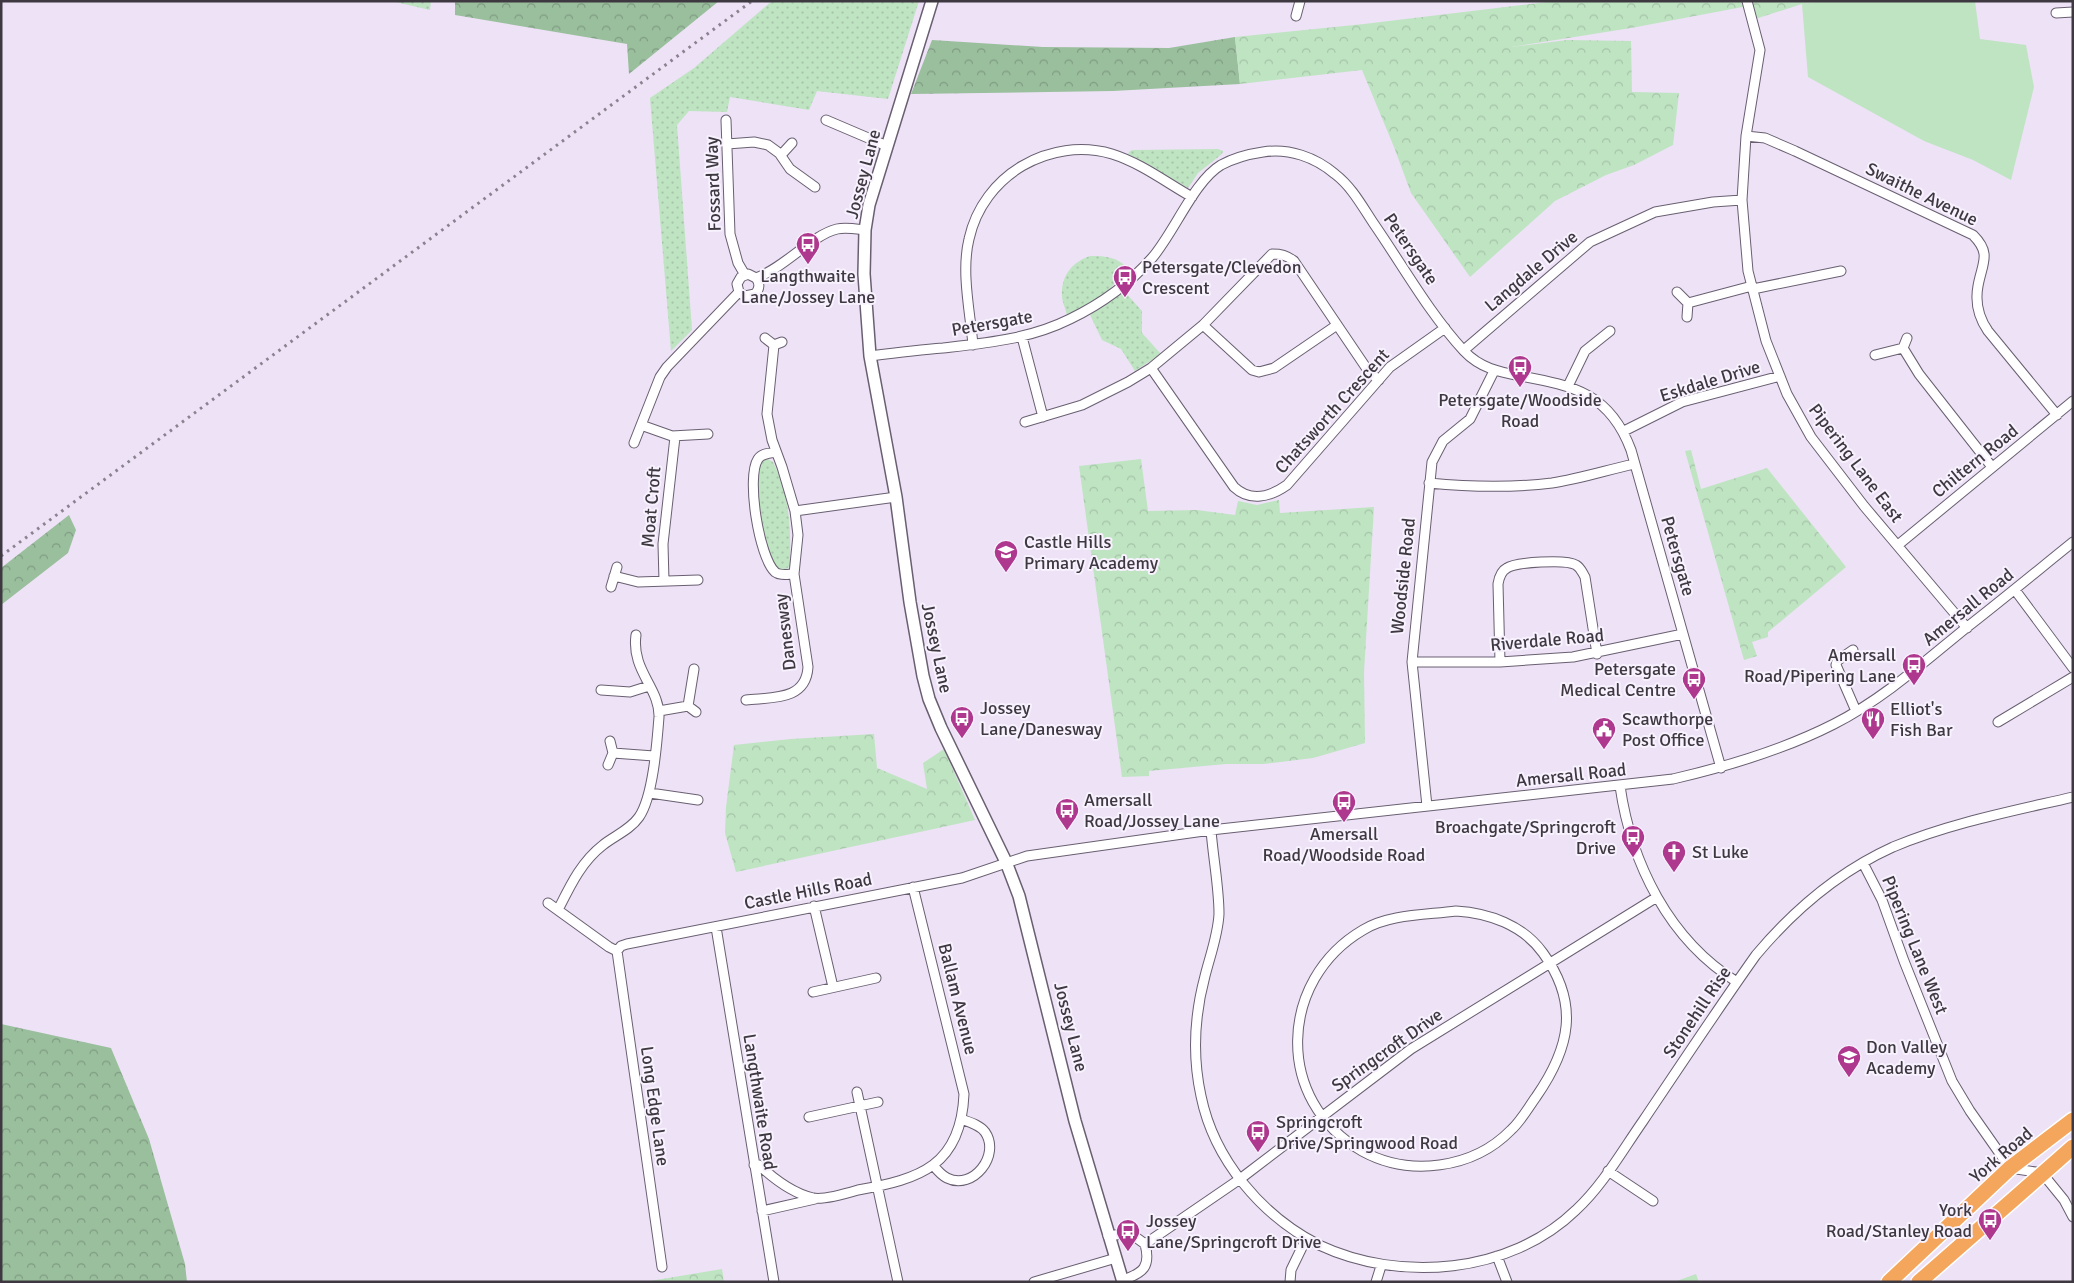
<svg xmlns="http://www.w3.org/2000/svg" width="2074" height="1283" font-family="Signika,sans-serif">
	<defs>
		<pattern id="grass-dots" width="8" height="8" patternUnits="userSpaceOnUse" patternTransform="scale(1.25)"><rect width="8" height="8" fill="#bfe4c2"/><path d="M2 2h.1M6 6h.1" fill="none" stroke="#a5c4a8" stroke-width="1.8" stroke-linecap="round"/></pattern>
		<pattern id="forest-crowns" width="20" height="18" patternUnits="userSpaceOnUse" patternTransform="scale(1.25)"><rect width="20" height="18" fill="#9abf9d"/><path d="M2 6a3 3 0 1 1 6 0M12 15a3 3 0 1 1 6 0" fill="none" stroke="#7f9c82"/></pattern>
		<pattern id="park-crowns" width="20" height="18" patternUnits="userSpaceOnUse" patternTransform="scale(1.25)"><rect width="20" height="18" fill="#bfe4c2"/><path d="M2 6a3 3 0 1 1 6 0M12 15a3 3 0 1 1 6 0" fill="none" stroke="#a5c4a8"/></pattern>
	</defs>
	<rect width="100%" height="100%" fill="#ede2f6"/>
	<path fill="url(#grass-dots)" d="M391,1H431L430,10Z
		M772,1H919L888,99L817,91L809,110L730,97L727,112L689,111L677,125L692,330L671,351L650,98L694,68Z
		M1218,149L1223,151L1222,154L1198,173L1188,188L1128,154L1130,151L1133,150Z
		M1090,256C1106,256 1118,257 1128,269L1103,296L1067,316C1066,309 1062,302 1062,296C1061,276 1072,262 1090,256Z
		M1124,291L1142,311V333L1161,354L1135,371L1121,349L1102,340L1090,315Z
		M762,459H768L773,462C790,495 791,529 790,566L782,572C766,562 758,517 757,498C756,487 759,474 760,463Z"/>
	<path fill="url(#forest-crowns)" d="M455,1H719L629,74L627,44L455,15Z
		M1235,37L1240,84L1113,91L911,94L932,40L1043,47L1169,48Z
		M69,515L76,530L68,553L1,605V568Z
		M1,1024L111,1048L149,1139L185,1264L187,1282H1Z"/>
	<path fill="url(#park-crowns)" d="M1556,1H1823L1802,4L1752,20L1748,6L1631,28L1511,47L1567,40L1631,41L1632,92L1679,93L1673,145L1634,165L1606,175L1555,201L1470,277L1411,193L1394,147L1362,70L1240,84L1235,37L1364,24Z
		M1691,450L1701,489L1767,468L1846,567L1768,632V637L1752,642L1757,656L1744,660L1685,451Z
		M1141,459L1148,511L1197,510L1235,515L1238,501L1257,505L1279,500L1280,513L1374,507L1364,672L1365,743L1313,758L1263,764H1226L1149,771V776L1122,777L1079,466Z
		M874,734L877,768L927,789L923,763L944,749L975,820L736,872L725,833L726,807L734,745L791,739Z
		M722,1269L724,1282H650V1281Z"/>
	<path fill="#bfe4c2" d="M1823,1H1975L1980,39L2026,45L2034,87L2011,180L1973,160L1924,141L1808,77L1802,4Z
		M1696,1274L1699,1282H1674Z"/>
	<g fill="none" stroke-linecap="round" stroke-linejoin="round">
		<g stroke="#695f71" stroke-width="11">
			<path id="street" d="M1747,1L1760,50L1746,136L1742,200L1748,271L1766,341L1787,394L1811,437L1864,506L1967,628
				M2056,13L2073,12
				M1296,16L1300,1
				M726,120L730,234L738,263L745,275
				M826,120L887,146
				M1746,136L1765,138L1795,151L1973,235C1992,254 1982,263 1978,286C1975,302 1979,318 1988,331L2057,415
				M727,144L754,142L768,145L779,153L790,169L815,187
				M781,155L792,143
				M756,278C760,283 760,289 755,294L745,296L739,292L737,284L741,277L748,274L756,278C784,268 812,235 837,229C846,227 856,229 865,230
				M1753,289L1841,271
				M1677,292L1688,303L1687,317
				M1688,303L1752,286
				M1203,325L1252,370L1259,372L1274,368L1337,325
				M1022,337L1043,417
				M765,338L774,345L782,342
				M973,345C970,311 961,272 969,239C983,175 1050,136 1112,154C1141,163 1167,183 1192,197
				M1903,348L1919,374L1992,467
				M1464,350L1590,242L1655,212L1713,202L1742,200
				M1875,355L1903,348L1907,338
				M870,356C894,353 918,350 943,348C987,343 1030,339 1070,319C1101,304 1129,284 1152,258C1174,233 1194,181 1221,165C1234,158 1249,154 1263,152C1289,148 1315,157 1335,174C1352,187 1362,206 1374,224C1403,266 1429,313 1464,351C1480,368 1499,372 1521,376C1575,386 1610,394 1631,450L1721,768
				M1151,368L1234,487C1250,502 1270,497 1287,485L1390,367L1445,328
				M1568,386L1585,351L1610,331
				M1025,422L1082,405L1128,382L1151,368L1203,325L1272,254C1281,254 1286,255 1294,261L1369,372L1379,380
				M641,425L672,436L708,434
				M1624,431L1682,402L1780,376
				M634,443L660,377L667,367L739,292
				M776,452C770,453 762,453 758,459C746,477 759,557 775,572C780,576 788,574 794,574
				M1429,483C1470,487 1511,488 1552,483C1579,479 1607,470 1634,464
				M795,511L896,497
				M1898,545L2073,401
				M614,576L638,582L698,580
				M664,581L663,544L675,437
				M611,587L617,567
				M2015,590L2073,668
				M1853,650L1837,661L1836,665L1856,711
				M1412,662H1500L1573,657L1683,634
				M1500,662L1498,584C1499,578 1501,571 1507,568C1515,562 1567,559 1576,565C1581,568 1582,572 1585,577L1597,654
				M694,669L688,706L696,712
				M601,690L630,692L649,686
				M746,700C772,697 806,701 808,667L794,574L798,535L795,511L782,467L772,440L767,414L774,345
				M659,711L688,706
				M1998,722L2073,677
				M613,753L654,756
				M608,765L613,753L610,741
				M1620,786C1631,863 1669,940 1737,982
				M650,793L698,800
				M1427,806L1412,662L1432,462L1443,441L1470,419L1494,371
				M1211,830C1213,857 1219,887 1219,914C1218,935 1210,956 1205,976C1194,1017 1192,1055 1201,1096C1214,1160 1262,1216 1319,1245C1400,1283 1510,1274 1576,1210C1603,1185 1622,1151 1643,1121C1680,1066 1717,1010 1756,955C1793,911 1840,871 1893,847C1950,823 2013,811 2073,797
				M1863,863L1882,900L1904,961L1952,1081L1970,1111L2010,1168L2042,1173L2064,1200L2073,1217
				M548,903L609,947L617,951
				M814,906L833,987
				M558,910C570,886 581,862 603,845C614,836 630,830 639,817C653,797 657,743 659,717C660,688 631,671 636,635
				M1456,911C1489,913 1523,925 1543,953C1580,1004 1570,1048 1536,1097C1528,1108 1521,1121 1511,1130C1473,1169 1409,1177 1362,1151C1274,1101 1278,980 1363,930C1389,914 1427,915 1456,911Z
				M716,927L774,1282
				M617,951L621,946L627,944L962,878L1027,856L1211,830L1673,779C1729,766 1783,750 1834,724C1883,699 1924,662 1966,628C2002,600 2037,571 2073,542
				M617,951L662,1267
				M813,992L876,978
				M857,1092L898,1282
				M809,1117L878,1102
				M754,1165H759C775,1180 792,1193 813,1198C823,1200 848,1193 858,1190C920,1179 961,1166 964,1094L913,887
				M933,1165C937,1170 941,1175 947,1178C973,1191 1001,1155 985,1132C980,1125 969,1122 961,1119
				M1608,1171L1653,1201
				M762,1211L815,1199
				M1108,1236L1130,1233L1145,1244C1151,1267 1143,1273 1123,1280
				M1145,1244L1240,1179L1411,1049L1657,897
				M1497,1256L1507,1282
				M1034,1282L1116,1258
				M1290,1282L1291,1270L1306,1239
				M1376,1282L1381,1266"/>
		</g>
		<g stroke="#695f71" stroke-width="14">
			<path id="secondary" d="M932,1L869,205L865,230L864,274L870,356L896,497L910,602L923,676L929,699L941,728L1006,862L1019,896L1075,1121L1123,1282"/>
		</g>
		<g stroke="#fff" stroke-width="18">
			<path id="highway" d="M1889,1282L2010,1168L2073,1120
				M1919,1282L2073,1147"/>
		</g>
		<use href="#street" stroke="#fff" stroke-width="9"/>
		<use href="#secondary" stroke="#fff" stroke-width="11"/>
		<use href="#highway" stroke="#f4a65d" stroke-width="15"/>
		<path stroke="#8a8290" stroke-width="3" stroke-dasharray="2.5 5" stroke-linecap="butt" d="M1,556L752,1"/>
	</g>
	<defs>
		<g id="bus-pin" transform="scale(1.25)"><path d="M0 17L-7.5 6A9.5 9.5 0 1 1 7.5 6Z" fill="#af388f" stroke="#f8f1fe"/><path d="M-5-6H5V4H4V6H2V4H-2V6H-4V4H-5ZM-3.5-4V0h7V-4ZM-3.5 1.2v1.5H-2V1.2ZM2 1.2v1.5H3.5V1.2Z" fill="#fff"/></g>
		<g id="school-pin" transform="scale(1.25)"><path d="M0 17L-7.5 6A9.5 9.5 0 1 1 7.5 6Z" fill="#af388f" stroke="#f8f1fe"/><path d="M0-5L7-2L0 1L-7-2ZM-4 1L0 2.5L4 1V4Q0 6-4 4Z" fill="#fff"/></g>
		<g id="restaurant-pin" transform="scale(1.25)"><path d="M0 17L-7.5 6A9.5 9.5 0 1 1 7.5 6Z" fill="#af388f" stroke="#f8f1fe"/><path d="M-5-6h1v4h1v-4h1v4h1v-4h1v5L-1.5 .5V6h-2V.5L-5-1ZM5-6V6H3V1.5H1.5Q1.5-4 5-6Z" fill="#fff"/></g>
		<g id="civic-pin" transform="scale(1.25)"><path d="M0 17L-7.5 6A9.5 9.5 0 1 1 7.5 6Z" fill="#af388f" stroke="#f8f1fe"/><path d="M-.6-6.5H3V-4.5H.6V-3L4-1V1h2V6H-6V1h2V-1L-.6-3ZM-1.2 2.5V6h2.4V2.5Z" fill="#fff"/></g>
		<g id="church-pin" transform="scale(1.25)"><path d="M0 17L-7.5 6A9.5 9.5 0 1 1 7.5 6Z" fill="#af388f" stroke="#f8f1fe"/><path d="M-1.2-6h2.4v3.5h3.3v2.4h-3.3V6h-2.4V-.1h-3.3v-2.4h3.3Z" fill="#fff"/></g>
	</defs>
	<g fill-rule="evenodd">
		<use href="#bus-pin" x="808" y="244"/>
		<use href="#bus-pin" x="1125" y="277"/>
		<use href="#bus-pin" x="1520" y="367"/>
		<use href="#school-pin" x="1006" y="552"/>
		<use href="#bus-pin" x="1914" y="665"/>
		<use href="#bus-pin" x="1694" y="679"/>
		<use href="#bus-pin" x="962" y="718"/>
		<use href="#restaurant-pin" x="1873" y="719"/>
		<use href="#civic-pin" x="1604" y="729"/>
		<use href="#bus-pin" x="1344" y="802"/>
		<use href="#bus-pin" x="1067" y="810"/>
		<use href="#bus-pin" x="1633" y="837"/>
		<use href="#church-pin" x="1674" y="852"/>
		<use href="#school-pin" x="1849" y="1057"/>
		<use href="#bus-pin" x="1258" y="1132"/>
		<use href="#bus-pin" x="1990" y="1220"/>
		<use href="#bus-pin" x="1128" y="1231"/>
	</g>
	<g text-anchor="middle" stroke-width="4" stroke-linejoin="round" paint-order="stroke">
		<g font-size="18" fill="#3e3941" stroke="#f8f1fe">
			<text transform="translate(863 174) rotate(-75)" y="6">Jossey Lane</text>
			<text transform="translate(713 184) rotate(-92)" y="6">Fossard Way</text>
			<text transform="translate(1922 194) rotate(26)" y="6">Swaithe Avenue</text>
			<text transform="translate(1411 249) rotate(56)" y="6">Petersgate</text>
			<text transform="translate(1531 271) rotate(-40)" y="6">Langdale Drive</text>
			<text transform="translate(992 323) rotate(-10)" y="6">Petersgate</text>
			<text transform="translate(1710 381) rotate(-17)" y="6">Eskdale Drive</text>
			<text transform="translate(1332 411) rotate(-48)" y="6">Chatsworth Crescent</text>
			<text transform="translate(1975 461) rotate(-39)" y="6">Chiltern Road</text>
			<text transform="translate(1856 463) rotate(53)" y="6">Pipering Lane East</text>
			<text transform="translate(651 507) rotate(-85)" y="6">Moat Croft</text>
			<text transform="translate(1678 556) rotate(74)" y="6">Petersgate</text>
			<text transform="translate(1403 576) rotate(-84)" y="6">Woodside Road</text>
			<text transform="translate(1968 607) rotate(-39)" y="6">Amersall Road</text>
			<text transform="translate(785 632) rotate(-97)" y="6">Danesway</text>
			<text transform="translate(1547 640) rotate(-5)" y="6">Riverdale Road</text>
			<text transform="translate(937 648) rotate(78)" y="6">Jossey Lane</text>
			<text transform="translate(1571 775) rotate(-6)" y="6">Amersall Road</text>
			<text transform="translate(808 891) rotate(-11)" y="6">Castle Hills Road</text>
			<text transform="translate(1915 945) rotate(68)" y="6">Pipering Lane West</text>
			<text transform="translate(958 999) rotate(76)" y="6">Ballam Avenue</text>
			<text transform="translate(1697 1012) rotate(-56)" y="6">Stonehill Rise</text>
			<text transform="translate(1071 1027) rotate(76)" y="6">Jossey Lane</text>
			<text transform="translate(1387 1050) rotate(-35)" y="6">Springcroft Drive</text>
			<text transform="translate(760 1102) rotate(81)" y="6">Langthwaite Road</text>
			<text transform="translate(655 1106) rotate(82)" y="6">Long Edge Lane</text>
			<text transform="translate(2001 1155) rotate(-40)" y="6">York Road</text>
		</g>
		<g font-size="18" fill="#3e3941" stroke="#f8f1fe" text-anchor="start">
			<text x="1142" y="273">Petersgate/Clevedon<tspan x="1142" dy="21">Crescent</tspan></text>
			<text x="808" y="282" text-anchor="middle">Langthwaite<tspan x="808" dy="21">Lane/Jossey Lane</tspan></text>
			<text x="1520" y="406" text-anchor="middle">Petersgate/Woodside<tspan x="1520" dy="21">Road</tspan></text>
			<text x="1024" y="548">Castle Hills<tspan x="1024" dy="21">Primary Academy</tspan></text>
			<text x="1896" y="661" text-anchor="end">Amersall<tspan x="1896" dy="21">Road/Pipering Lane</tspan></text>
			<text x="1676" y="675" text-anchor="end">Petersgate<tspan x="1676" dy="21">Medical Centre</tspan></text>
			<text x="980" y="714">Jossey<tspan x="980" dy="21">Lane/Danesway</tspan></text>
			<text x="1890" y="715">Elliot's<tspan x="1890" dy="21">Fish Bar</tspan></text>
			<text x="1622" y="725">Scawthorpe<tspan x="1622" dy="21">Post Office</tspan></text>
			<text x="1084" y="806">Amersall<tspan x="1084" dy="21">Road/Jossey Lane</tspan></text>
			<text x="1616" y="833" text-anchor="end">Broachgate/Springcroft<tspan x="1616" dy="21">Drive</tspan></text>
			<text x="1344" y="840" text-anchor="middle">Amersall<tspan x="1344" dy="21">Road/Woodside Road</tspan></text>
			<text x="1692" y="858">St Luke</text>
			<text x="1866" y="1053">Don Valley<tspan x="1866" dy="21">Academy</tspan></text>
			<text x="1276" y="1128">Springcroft<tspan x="1276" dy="21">Drive/Springwood Road</tspan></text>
			<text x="1972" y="1216" text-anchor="end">York<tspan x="1972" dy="21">Road/Stanley Road</tspan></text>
			<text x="1146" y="1227">Jossey<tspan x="1146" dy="21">Lane/Springcroft Drive</tspan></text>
		</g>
	</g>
	<rect width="2074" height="1283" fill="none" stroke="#3e3941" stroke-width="5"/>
</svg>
